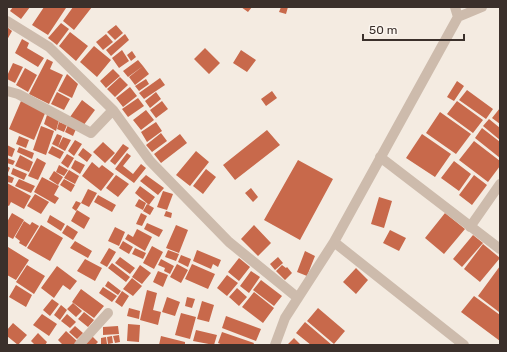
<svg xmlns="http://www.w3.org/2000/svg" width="507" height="352" font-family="Rubik,sans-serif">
	<rect width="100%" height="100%" fill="#f4ebe1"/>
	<path fill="#c8694b" d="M13,7H30L21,19L10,11Z
		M44,7L66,8L48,35L32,25Z
		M73,7H92L74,30L63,21Z
		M241,7H252L248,12Z
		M281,7H288L286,14L279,12Z
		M61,23L69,29L57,45L48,38Z
		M116,25L123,33L115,40L107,32Z
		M7,27L12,31L7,40Z
		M70,32L88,46L76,61L59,46Z
		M106,34L113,42L103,50L96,42Z
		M125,34L129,40L111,56L106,50Z
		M22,39L29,43L27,48L44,58L38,67L15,53Z
		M94,46L111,60L97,77L80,62Z
		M205,48L220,63L209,74L194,59Z
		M122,50L129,61L119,68L112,58Z
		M241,50L256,60L247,72L233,63Z
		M132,51L136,57L131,61L127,55Z
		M47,59L53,62L50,69L63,75L49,104L29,94Z
		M138,60L143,66L128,77L123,71Z
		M13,63L23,67L15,83L7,79V76Z
		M143,66L149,74L135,85L129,77Z
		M25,68L37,75L28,92L16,85Z
		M113,69L120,76L106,88L100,81Z
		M67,74L78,84L72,98L58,91Z
		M120,77L128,85L115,97L107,89Z
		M160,78L165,85L144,99L139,93Z
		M146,79L149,84L139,91L135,86Z
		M457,81L464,86L454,101L447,97Z
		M130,87L137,96L123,107L116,98Z
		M467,90L493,109L486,119L459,100Z
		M272,91L277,98L266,106L261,99Z
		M57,92L70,99L64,110L51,104Z
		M156,92L161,99L150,108L145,101Z
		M138,98L144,106L128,117L122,109Z
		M82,100L95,110L83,126L70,117Z
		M21,101L46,111L34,140L9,129Z
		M162,101L168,109L156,118L150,110Z
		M457,101L483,120L473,133L447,114Z
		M500,108V124L492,118Z
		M146,110L154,120L141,130L133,120Z
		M440,112L471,134L456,154L426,133Z
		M47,115L59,120L56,131L44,124Z
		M489,119L500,128V140L483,126Z
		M59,122L67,125L64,132L57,129Z
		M156,122L162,131L147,142L141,132Z
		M68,125L76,129L73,136L65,132Z
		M41,126L54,131L46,155L33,150Z
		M482,128L500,142V158L475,138Z
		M267,130L280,145L235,180L223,165Z
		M161,133L167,141L152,152L146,145Z
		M57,134L62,136L58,147L52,144Z
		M180,134L187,143L161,163L154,154Z
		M422,134L451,154L435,177L406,158Z
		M19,136L29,140L26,148L16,144Z
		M63,137L71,140L65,151L58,147Z
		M75,140L82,144L74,156L68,151Z
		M474,141L500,161V166L488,182L459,160Z
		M103,142L115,153L105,163L93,152Z
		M123,144L129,148L115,165L110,161Z
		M7,145L15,149L12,157L7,155Z
		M52,146L64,152L60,159L48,153Z
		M19,147L34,153L32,159L17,152Z
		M83,148L92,155L87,162L78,155Z
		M196,151L209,162L190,186L176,175Z
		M127,153L131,156L123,166L133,174L141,164L146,168L134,183L115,169Z
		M67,154L74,158L68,168L61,163Z
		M20,155L33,162L29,172L15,166Z
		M7,158L15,161L13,165L7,163Z
		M37,158L46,163L38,180L28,176Z
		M75,160L85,165L80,174L71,168Z
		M298,160L333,179L300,240L264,220Z
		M454,161L471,174L459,191L441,178Z
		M92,162L99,168L102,165L114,174L101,191L82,176Z
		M59,165L68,170L64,176L56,172Z
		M7,166L10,168L7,175L14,178L12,183L7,182Z
		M13,168L27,174L24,180L11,174Z
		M206,169L216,177L203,194L193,186Z
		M69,170L79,176L75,184L64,178Z
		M54,171L63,177L58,185L49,179Z
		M116,175L129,184L118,197L106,188Z
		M146,175L164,188L158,195L140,181Z
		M474,175L487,185L472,205L459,195Z
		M42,177L59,186L54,195L59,198L55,204L34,192Z
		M19,179L35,186L31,193L15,186Z
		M64,179L75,185L71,192L60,185Z
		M7,183L31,196L24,209L11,202L9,206L7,205Z
		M140,186L155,197L149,205L135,193Z
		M251,188L258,197L253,202L245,193Z
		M88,189L97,193L89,207L81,203Z
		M163,191L173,194L167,210L157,207Z
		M35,194L49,202L41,214L27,206Z
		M98,195L116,205L112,212L94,202Z
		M379,197L392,201L384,228L371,224Z
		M139,199L146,203L143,210L135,206Z
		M76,201L81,203L76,211L72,208Z
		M147,204L154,208L150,215L143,211Z
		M77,210L90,218L84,229L71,221Z
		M166,211L172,213L171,218L164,216Z
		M12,213L24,220L13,239L7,236V222Z
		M141,213L147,216L142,226L136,224Z
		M445,213L465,229L444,254L425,238Z
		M50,215L65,224L61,231L47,222Z
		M24,221L30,225L32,222L39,226L26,247L19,243L20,241L15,237Z
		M147,223L163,230L159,237L144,229Z
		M41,225L63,238L50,261L27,248Z
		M67,225L78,232L73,240L62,233Z
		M176,225L188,230L179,253L166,248Z
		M254,225L271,243L258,256L241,239Z
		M115,227L125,232L119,246L108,241Z
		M137,229L152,237L145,251L125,239L128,234L133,237Z
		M390,230L406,238L399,251L383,243Z
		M473,235L483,243L462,267L453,259Z
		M75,241L92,251L88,258L70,248Z
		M123,241L133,247L129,254L119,248Z
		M483,244L500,258L480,282L464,269Z
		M152,246L163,252L154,269L143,263Z
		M8,247L29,260L16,280L7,275V249Z
		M109,248L116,252L107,267L100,263Z
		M135,248L146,253L143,259L132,254Z
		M168,250L179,254L176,261L165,257Z
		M197,250L221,260L218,267L213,264L211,269L193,261Z
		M305,251L315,256L307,276L297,272Z
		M181,255L191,259L188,267L178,262Z
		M120,257L135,268L130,274L115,263Z
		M278,257L283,263L275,270L270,264Z
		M239,258L250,267L239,281L228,272Z
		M85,259L102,268L95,281L77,271Z
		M161,259L174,266L170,274L164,271L165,268L158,265Z
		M112,263L130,277L126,282L108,268Z
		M177,264L188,270L181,283L170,277Z
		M192,264L215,274L208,289L185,279Z
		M27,265L45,276L34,294L16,282Z
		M140,265L151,273L142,284L132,277Z
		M282,265L286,268L287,267L292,273L285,280L276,271Z
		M57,266L77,281L70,290L63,285L54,298L41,288Z
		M500,266V310L499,312L478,296Z
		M356,268L368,280L356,294L343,282Z
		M158,271L168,275L163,287L153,282Z
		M251,271L260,277L249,293L240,286Z
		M227,275L238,283L227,296L217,288Z
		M132,278L142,286L133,296L123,289Z
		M261,280L282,296L274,306L253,290Z
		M108,281L121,291L118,295L105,286Z
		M16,285L32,295L26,307L9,297Z
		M103,287L117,296L112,302L99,293Z
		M237,288L247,297L239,306L229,297Z
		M81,289L104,306L94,318L72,302Z
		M147,290L157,293L153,310L161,312L158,325L140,320Z
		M122,291L129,296L122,307L115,302Z
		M254,292L274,308L263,323L242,307Z
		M474,296L500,315V341L461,312Z
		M167,297L180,302L175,316L162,312Z
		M187,297L195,299L192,308L185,306Z
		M52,299L59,304L50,316L43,310Z
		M202,301L214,305L209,322L197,319Z
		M73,303L82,311L76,317L67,309Z
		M61,305L67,310L60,320L54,315Z
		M129,308L140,311L139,319L127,316Z
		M318,308L345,331L334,344L307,321Z
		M84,312L94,320L88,327L78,319Z
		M181,313L196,317L190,339L175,335Z
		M42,314L57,324L49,336L33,325Z
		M67,314L76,322L70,328L61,321Z
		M226,316L261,329L256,341L222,328Z
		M305,322L332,345H311L296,333Z
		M13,323L27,335L18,345L7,336V330Z
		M128,324L140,325L139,342L127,341Z
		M75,326L83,333L77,339L69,332Z
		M118,326L119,334L103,335V327Z
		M196,330L217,335L214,345L193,341Z
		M66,331L78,342L75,345H63L58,340Z
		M222,332L254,343L253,345H223L218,343Z
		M38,333L47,342L45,345H35L31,341Z
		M119,335L120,342L115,343L113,336Z
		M92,336L98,342L95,345H87L84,342Z
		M112,336L113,343L108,344L107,337Z
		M161,336L185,342V345H159Z
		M106,337L107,344L101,345V338Z
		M294,338L301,345H287Z"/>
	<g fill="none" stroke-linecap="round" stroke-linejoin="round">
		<path stroke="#cdbbac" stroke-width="10" d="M458,17L482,7
			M7,21L49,47L113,110L150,161L229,242L298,298
			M7,91L18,94L91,133L113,110
			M380,157L500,249
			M470,227L500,184
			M334,242L458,17L455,7
			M79,345L108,313
			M275,345L285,318L334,242L464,345"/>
	</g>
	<rect width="507" height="352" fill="none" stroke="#3b302b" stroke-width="16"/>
	<path d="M363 34v6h101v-6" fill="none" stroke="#3b302b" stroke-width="2"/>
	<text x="369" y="34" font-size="12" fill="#3b302b" stroke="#fbf5ee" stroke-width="3" paint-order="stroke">50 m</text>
</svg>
